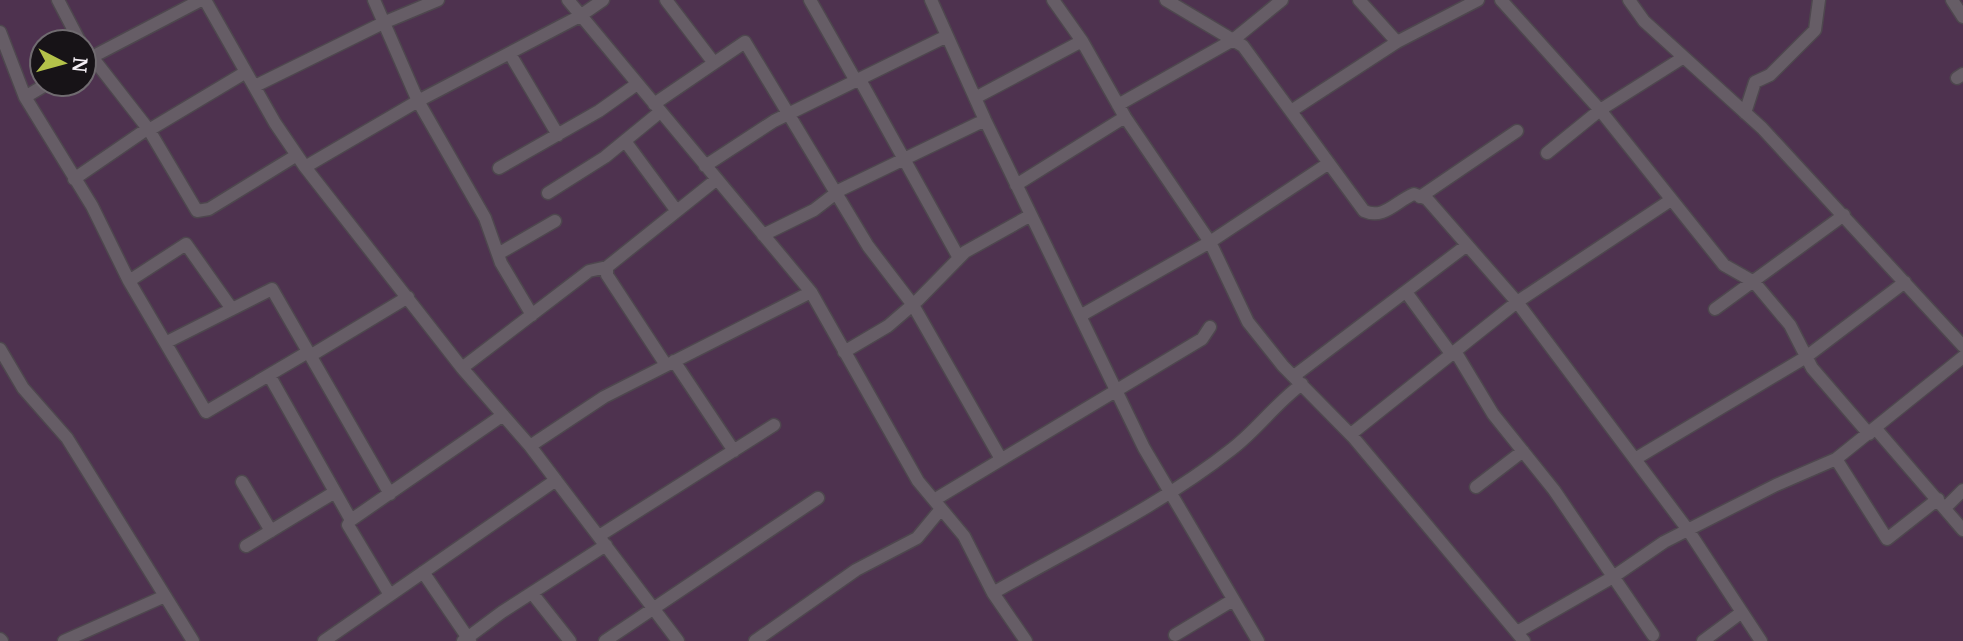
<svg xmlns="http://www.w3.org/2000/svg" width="1963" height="641" font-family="Merriweather,serif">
	<rect width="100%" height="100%" fill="#312931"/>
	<path fill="#4e324f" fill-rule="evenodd" d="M0,0H1963V641H0ZM42,42H84V84H42Z"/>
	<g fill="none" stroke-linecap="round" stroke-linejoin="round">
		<g stroke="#4e474e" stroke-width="15">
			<path id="street" d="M58,0L80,42
				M205,0L275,123L305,167L462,368L530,446L678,641
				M374,0L418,101L485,218L501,263L532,315
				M568,0L811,292L918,481L964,536L993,593L1026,641
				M666,0L714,63
				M810,0L856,81
				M931,0L985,120L1144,448L1258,641
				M1053,0L1082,41L1125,117L1210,242L1248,322L1283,366L1353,437L1524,641
				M1166,0L1243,46L1364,211C1384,220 1396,201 1414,194L1427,199L1517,302L1688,530L1761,641
				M1359,0L1397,42L1478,0
				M1501,0L1600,110L1724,265L1754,282L1790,325L1812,368L1869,434
				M1629,0L1644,21L1762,128L1963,346
				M1952,0L1963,17
				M0,32L25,97L92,206L129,281L206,412L308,352
				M84,51L92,57L201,0
				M510,54L558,135
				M84,62L92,57L149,130L197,211L209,209L297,155
				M1957,78L1963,74
				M860,80L959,258
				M255,86L383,23L438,0
				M25,97L47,84
				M975,98L1082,41
				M654,104L745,42L868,246L913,305L1001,459
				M1118,105L1233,40L1282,0
				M1291,111L1397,42
				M1745,113L1755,82L1770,75L1815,30L1819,0
				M149,130L246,72
				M625,141L676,210
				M1547,153L1600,110L1684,57
				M705,166L774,121L947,36
				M305,167L418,101L580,16L603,0
				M499,168L599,111L637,84
				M74,179L147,129
				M1016,185L1125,117
				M548,193L605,157L660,112
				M1420,197L1517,131
				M763,235L814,210L840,190L985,120
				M498,254L555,221
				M129,281L186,244L232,309
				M1406,292L1452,355
				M1715,309L1844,215
				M1080,316L1210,242L1329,163
				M167,342L272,289L390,494
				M0,349L23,388L67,438L193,641
				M1455,351L1493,414L1554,490L1653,635
				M844,352L888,326L917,301L965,252L1031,215
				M310,356L408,297
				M674,361L734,451
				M666,365L607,275V267L717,179
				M462,368L589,271L607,267
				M269,375L351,520L348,525L390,595
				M1294,376L1467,245
				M1876,429L1963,530
				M1351,434L1517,302L1671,200
				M530,446L604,397L811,292
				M1635,459L1806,357L1905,282
				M1836,459L1887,539L1938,499
				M242,482L271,531
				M1476,487L1523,451
				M934,500L1202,339L1210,327
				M1945,508L1963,490
				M351,520L503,415
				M599,536L774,425
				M246,546L335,492
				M423,572L470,641
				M532,593L570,641
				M993,593C1073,547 1160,506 1232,449C1258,429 1276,403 1302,384
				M1517,632L1613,577L1664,542L1776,485L1836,459L1963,357
				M1175,635L1233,600
				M0,639L2,641
				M64,641L165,596
				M324,641L556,480
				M463,641L502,612L606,545
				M605,641L818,498
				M755,641L856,570L917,538L941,509
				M1703,641L1742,612"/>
		</g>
		<use href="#street" stroke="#665d66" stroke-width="12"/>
	</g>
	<g transform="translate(63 63) rotate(96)"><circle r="33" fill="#171317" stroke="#706b70" stroke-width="2"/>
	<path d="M0-5L12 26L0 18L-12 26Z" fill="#b4c24a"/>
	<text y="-10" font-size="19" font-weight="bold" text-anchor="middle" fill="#f5eff5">N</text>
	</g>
</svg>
